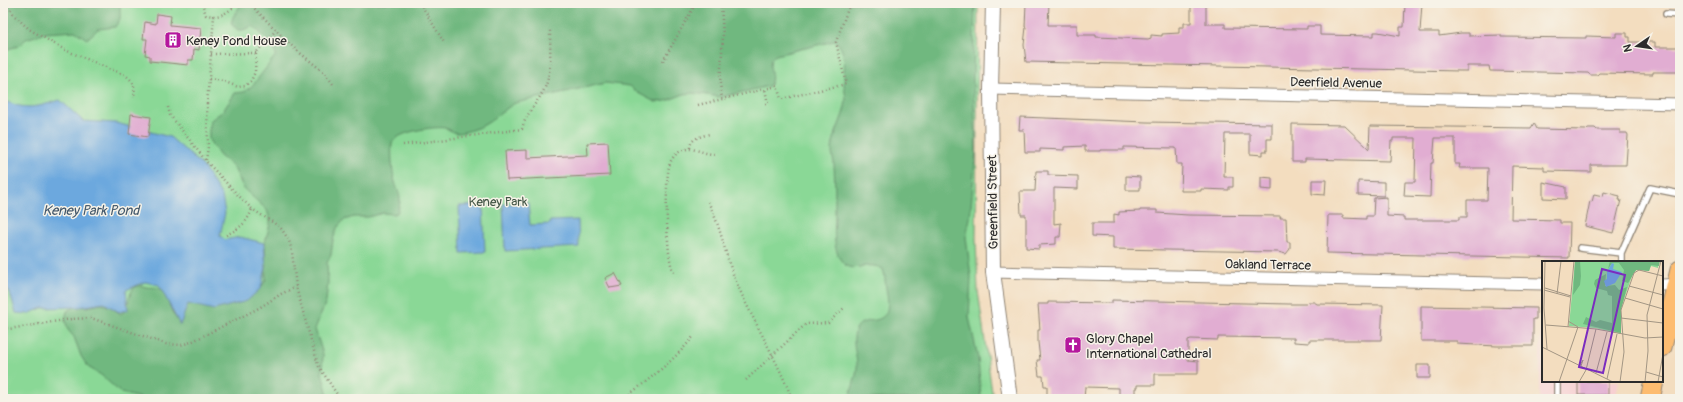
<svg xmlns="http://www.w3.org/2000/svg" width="1683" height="402" font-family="Pangolin,sans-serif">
	<rect width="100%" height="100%" fill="#f7f3e8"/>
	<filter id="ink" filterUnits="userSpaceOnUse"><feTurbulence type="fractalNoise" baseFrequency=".025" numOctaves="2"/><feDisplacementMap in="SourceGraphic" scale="8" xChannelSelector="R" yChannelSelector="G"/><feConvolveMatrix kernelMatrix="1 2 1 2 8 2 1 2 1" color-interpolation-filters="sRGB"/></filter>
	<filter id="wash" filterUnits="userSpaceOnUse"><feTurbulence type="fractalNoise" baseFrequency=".012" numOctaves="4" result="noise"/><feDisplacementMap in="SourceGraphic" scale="16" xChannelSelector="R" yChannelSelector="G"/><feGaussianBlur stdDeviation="0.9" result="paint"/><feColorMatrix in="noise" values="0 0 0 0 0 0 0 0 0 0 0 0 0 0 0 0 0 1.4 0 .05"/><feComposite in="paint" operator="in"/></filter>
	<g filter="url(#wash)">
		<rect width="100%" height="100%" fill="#f3ddbf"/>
		<path fill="#f7cfd2" d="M1541,299H1543V381H1619L1615,399H1540Z"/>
		<path fill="#8ad896" stroke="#5a8260" d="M3,3H978L976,239L978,291L993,399H3Z"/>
		<path fill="#6fb87f" stroke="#4d7255" d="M3,3H120V19L115,27L98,29L87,39L75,31L45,33L26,39L19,46L4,50L3,49Z
			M242,3H975L973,80L976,150L970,218L966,237L971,277L969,317L978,358L981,399H849C852,387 858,375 857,363C856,353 852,342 855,332C861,309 896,337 886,288C885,281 885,275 883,269C868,260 854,273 845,265C831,252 835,229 835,213C835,196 835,180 834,164C834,160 832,156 832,152C832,138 840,124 844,111C848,96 844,94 844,81C844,66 847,57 838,43L834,41L776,55C763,62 777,76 769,86L721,97L693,93L684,94L666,101L655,102L638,93L630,86L606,83L515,103C501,111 490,125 474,129C469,131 462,133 456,133C452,132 449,129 445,128C434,126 394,132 392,144C391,151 392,171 394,178C397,193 404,195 397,213L393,214L383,213L368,217H354L344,220L337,228L333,240L331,255L327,263L328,282L326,302L315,329L323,354L322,373L329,399H145L121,393L101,375L88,367L81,356L74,337L68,330L65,320L67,311L76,306L87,307L101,304L109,306L121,314C133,307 125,280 146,287C151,288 156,286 161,290C170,297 169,312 177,319L187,302L258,291L264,283L266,279L265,242L270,224V220L267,210L244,189L233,166L220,156L209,140V131L211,120L223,111L235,93L244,92L253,85L276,55L273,46L253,26L243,30H238L231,24L233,17Z"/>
		<path fill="#6ca8de" stroke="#4c6a84" d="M3,100C26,111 37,107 60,100L83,121L116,123L170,137L203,166L222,196L225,213L220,236L225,240L240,237L264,243L266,268L261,288L247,301L214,310L188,304L180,325L159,285L145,282L126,290L128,310L119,312L104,303L80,307L42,308L28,314L16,313L10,293L3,281Z
			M528,203L530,225L550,224V221L578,220L579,247L505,251L503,204Z
			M483,205L485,252L461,253L459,206Z"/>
		<g id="blocks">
			<path fill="#e1add2" d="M1026,3H1049L1048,25H1077V35H1096V37L1148,39L1151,38V35L1162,36V34L1179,33V27H1184V23H1191V3H1206V24H1225V28L1307,29V26H1320V35L1374,36V32H1378L1400,36V27H1404L1405,3H1422L1420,32H1439V36L1461,33H1469V36L1501,35V37L1586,38V36L1616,37V33H1627V37H1630V42H1655V47H1680V72H1653V74L1599,73L1597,75H1590L1588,73L1490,71L1489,66H1467V71H1460L1026,62L1024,45L1026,27H1025Z
				M157,14L171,16L170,25L201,28L199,50L194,49L193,60H188V65L150,61V56L145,55L147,39H143L145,22L156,24Z
				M131,114L151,117L148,137L129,134Z
				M1020,117L1146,122L1272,124V139H1267V151H1263V155L1250,154V134H1225L1224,177H1233V187H1229V190L1201,189V191H1181L1182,164H1177L1176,148L1124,147V150H1100V151H1085V146L1064,147V150L1040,149V152H1025L1024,130H1019Z
				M1534,123L1537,129L1586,130L1588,128H1595L1597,130H1620V133H1627L1628,135L1626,165H1591V172L1544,171V167L1512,166L1511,219L1560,220V223H1570L1569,258L1327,253L1328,215H1343V218L1366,219V216H1373L1374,198L1387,197V216L1404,217V220H1459V217H1467V200H1487L1488,168H1459L1460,164H1455V138H1435L1433,163H1431L1430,197L1404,196L1405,182H1415L1416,138H1393V141H1391L1390,161L1305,159V162H1292V124L1344,125L1369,149L1370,126L1531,128Z
				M608,142L610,175L507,180L505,151L527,150V158L588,155L587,143Z
				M1036,171H1048V175L1078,176V189L1054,188V224L1061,223L1060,237H1056V244L1039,245V249L1026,248V215H1021L1020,191H1035Z
				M1126,176L1140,177V190H1126Z
				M1261,177L1272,178V190L1261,189Z
				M1312,180H1326L1325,195L1312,194Z
				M1358,181L1384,182V196L1358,195Z
				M1543,182L1566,187V199L1543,198Z
				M1604,192L1620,196L1619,200H1621L1613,233L1585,226L1590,201L1592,202L1594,194L1603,196Z
				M1140,210H1157V213L1188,215L1281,216L1280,218H1286L1287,242H1290V249L1286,254L1278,252L1113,249V237L1092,236V223H1114V214L1119,215V212L1140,211Z
				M615,273L622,286L610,288L605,278Z
				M1112,300L1289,304H1306L1308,302H1314L1317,304L1383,305L1381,340H1309V343L1294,342V338L1218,337V340L1191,339L1188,340V360L1198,361V374H1155V385H1137V388H1135V399H1119V388L1085,387L1084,399H1047V386H1044L1043,376H1039L1037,360H1040L1038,342V330H1040L1038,304H1048V302L1112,303Z
				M1421,306L1536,308V319H1533V346H1497L1457,344V341H1421Z
				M1417,365H1430V378H1417Z
				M1578,381H1608V395H1578Z"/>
		</g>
	</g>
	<g filter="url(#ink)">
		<use href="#blocks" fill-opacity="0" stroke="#8f8475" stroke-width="1"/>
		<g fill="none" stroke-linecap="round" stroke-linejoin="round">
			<g stroke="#8f8475" stroke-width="8">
				<path id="service" d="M1666,14L1680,15
					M1580,248L1621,253
					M1621,262V253L1650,188L1680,194
					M1557,381V399
					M1597,399H1607"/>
			</g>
			<g stroke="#8f8475" stroke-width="13">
				<path id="minor" d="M991,89L1680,104
					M993,272L1543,284
					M1662,285L1680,284"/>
			</g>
			<g stroke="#8f8475" stroke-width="16">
				<path id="tertiary" d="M993,3L991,89L993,272L1010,399"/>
			</g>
			<g stroke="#8f8475" stroke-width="21">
				<path id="trunk" d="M1662,347L1680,270
					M1650,399L1654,381"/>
			</g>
			<path stroke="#8f8475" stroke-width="2.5" stroke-dasharray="1 3" stroke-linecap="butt" d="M6,3L15,16L29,29L65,50L125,75C135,82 135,87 134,98
				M202,3L206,15L214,16
				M249,3L295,49L325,73L333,84
				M420,3L445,44
				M721,3L723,36L720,83L722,99
				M211,54L256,53
				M663,61L696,3
				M209,79L223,81L238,87L245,86L251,81L255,72L256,53L276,30
				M765,104H768L765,89
				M698,105L777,86L781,99L846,84L836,42L850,3
				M168,107L170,115L206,161L234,191L252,209L280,227L289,240L292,252L296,287L318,365L340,399
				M403,145L522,129C526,112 540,101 546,85C552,68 550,46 550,28
				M690,148C690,138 702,136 710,134
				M206,160L208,147L207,104L214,16C224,16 230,10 238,3
				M708,202C720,224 724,250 733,274C750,317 776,356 792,399
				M226,235C239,229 248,222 252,209
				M674,272C666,265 665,180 669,167C670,161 674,155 679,152C691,144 701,154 714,154
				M3,327L9,329L71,319L91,318L166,344L181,345L191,342L259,308L281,294L296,287
				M746,380L806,324L828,323L844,308
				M623,399C647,381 674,361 693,337"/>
			<use href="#service" stroke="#fff" stroke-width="5.5"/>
			<use href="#minor" stroke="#fff" stroke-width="11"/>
			<use href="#tertiary" stroke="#fff" stroke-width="14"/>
			<use href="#trunk" stroke="#fdbc70" stroke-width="19"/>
		</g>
	</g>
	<defs>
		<g id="building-square" transform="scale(0.9)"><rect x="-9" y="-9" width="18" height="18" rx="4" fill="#b5179e" stroke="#f7f3e8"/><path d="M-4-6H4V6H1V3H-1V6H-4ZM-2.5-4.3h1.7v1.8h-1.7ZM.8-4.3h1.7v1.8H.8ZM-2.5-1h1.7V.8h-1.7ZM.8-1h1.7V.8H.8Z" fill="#fff"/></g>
		<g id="church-square" transform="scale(0.9)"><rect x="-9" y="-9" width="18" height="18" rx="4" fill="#b5179e" stroke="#f7f3e8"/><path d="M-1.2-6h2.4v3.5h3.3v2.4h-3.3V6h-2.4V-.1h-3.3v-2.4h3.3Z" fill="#fff"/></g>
	</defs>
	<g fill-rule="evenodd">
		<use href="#building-square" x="173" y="40"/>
		<use href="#church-square" x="1073" y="345"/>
	</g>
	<g text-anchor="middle" stroke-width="3" stroke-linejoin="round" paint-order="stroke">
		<g font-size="13" fill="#2b2b2b" stroke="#f7f3e8" text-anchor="start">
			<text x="186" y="45">Keney Pond House</text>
			<text x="1086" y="343">Glory Chapel<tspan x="1086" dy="15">International Cathedral</tspan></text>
		</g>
		<g font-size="13" fill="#2b2b2b" stroke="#f7f3e8">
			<text transform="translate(1336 82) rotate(1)" y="5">Deerfield Avenue</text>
			<text transform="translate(992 202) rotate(-91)" y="5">Greenfield Street</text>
			<text transform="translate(1268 264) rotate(1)" y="5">Oakland Terrace</text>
		</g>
		<g font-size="13" fill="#435646" stroke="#f7f3e8">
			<text x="498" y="206">Keney Park</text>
		</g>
		<g font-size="14" font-style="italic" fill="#42576a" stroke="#f7f3e8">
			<text x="91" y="215">Keney Park Pond</text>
		</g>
	</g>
	<g transform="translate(1542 261)">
		<rect width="121" height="121" fill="#f3ddbf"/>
		<path d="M33,0H117L116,7L109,5L107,10L96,8L91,12L79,47V73L53,67L27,65Z" fill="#8ad896"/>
		<path d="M33,0H38L39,15L38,24L31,34ZM68,0H118L117,5L109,4L107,10L94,9L86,22L80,20L82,9L77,2H70L66,8ZM64,13L63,25L73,24L77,29L85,26L79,49V72L41,63L44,56L54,61L58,59L70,62V35L66,34L65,30L54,27L52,23L53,19Z" fill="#6fb87f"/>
		<path d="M70,2L72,3L71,8L80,11L73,22L64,26L62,20L65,18V11Z" fill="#6ca8de"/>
		<path fill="none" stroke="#a39684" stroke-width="1" d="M3,0L2,47L5,88M87,25L121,34M3,27L29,35M2,29L28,36M15,33L19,0M83,37L121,48M79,57L121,62M4,64L54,68L103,77L121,76M26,66L32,0M0,86L71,121M25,98L36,66L26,60M38,104L41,99L39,105M104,111L121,116M54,112L65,71M65,118L75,73M17,121L25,98M37,121L44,109L54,68M78,121L82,91L79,49L92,12L97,9L121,15M103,121L106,90L105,54L119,0M116,121L121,93"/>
		<path fill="#7b2cbf" fill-opacity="0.15" stroke="#7b2cbf" stroke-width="2" d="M60,8L83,14L61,112L37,106Z"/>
		<rect width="121" height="121" fill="none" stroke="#2b2b2b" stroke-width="2"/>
	</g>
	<rect width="1683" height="402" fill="none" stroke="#f7f3e8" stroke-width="16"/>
	<g transform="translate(1637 46) rotate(257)" stroke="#f7f3e8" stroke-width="3" paint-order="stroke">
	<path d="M0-3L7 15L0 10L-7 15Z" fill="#2b2b2b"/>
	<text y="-6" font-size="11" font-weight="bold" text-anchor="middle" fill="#2b2b2b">N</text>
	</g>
</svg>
